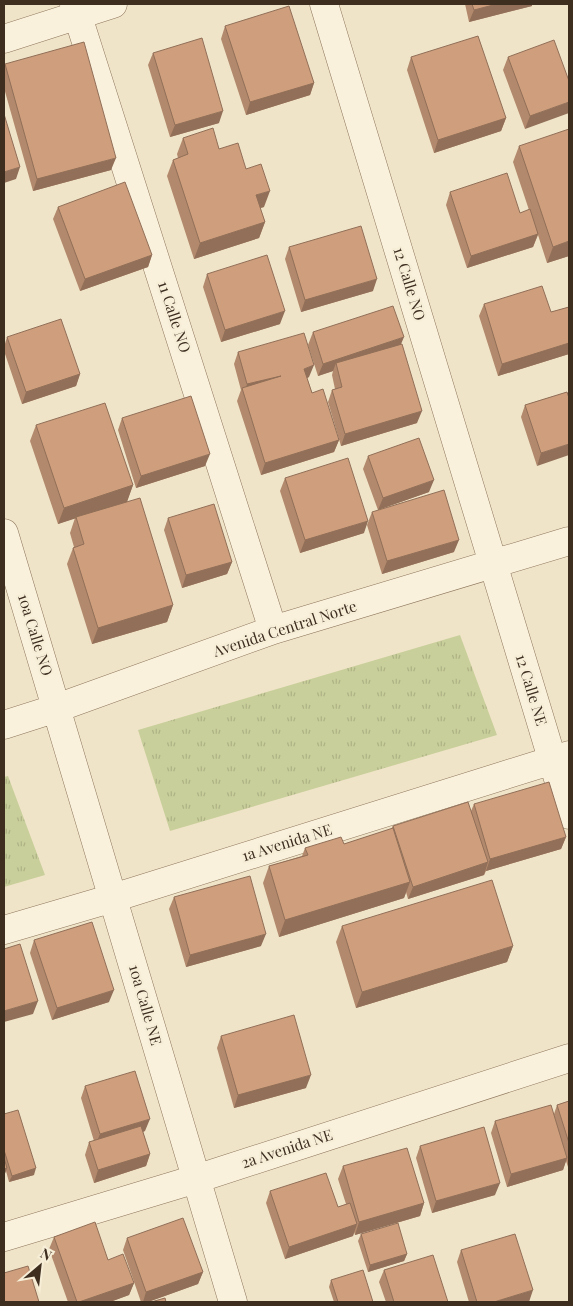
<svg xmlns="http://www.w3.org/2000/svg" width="573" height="1306" font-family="'Playfair Display',serif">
	<defs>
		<pattern id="park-tufts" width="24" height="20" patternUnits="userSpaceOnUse" patternTransform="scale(1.25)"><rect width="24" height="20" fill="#c9cf9b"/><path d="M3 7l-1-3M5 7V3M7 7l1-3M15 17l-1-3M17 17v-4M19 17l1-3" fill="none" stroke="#aeb285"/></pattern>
	</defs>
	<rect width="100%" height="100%" fill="#f0e4c8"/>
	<path fill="url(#park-tufts)" d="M460,635L497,735L170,831L138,730Z
		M8,776L45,875L4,887V777Z"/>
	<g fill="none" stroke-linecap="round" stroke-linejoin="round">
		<g stroke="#8d765c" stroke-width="29">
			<path id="street" d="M74,4L273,630
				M324,4L569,815
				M4,39L113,4
				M4,533L233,1302
				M4,725L57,708L273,630L569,541
				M4,930L113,898L569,755
				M4,1237L196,1179L569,1058"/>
		</g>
		<use href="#street" stroke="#faf1dc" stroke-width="28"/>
	</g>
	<path fill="#b2896c" d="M465,4H532V6L469,22Z
		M225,26L314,83L310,95L246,115L221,39Z
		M153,53L219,123L170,137L148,65Z
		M411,57L506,118L501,131L434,153L407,70Z
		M508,57L569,81L525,129L503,70Z
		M5,64L111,170L33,191L4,88V66Z
		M183,138L219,149L246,169L264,207L260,208L265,222L259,238L194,259L167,176L173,160L178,158L177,154Z
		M519,146L569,256L547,263L538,235L533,247L467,268L446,205L450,192L520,213L529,210L513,162Z
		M58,207L152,255L148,267L80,291L53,219Z
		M289,247L373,291L301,312L285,259Z
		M207,274L280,324L221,342L203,287Z
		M484,304L551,312L569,307V354L498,376L479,316Z
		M313,332L401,344L417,423L341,446L328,402L332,390L335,389L332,375L333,371L318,376L308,345Z
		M7,337L80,374L76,386L22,404L4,351V347Z
		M238,352L309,377L307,378L312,393L339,440L334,452L261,475L237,401L241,390L234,364Z
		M567,392L537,466L521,417L525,405Z
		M122,418L205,466L136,488L118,430Z
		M36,425L133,485L127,501L173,605L167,622L92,644L67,564L73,548L74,547L70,533L75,518L58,524L30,441Z
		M368,456L429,492L378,510L363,469Z
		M285,478L364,533L300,553L280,491Z
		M372,512L454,552L382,574L367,525Z
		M168,518L232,562L227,574L182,588L164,530Z
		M474,804L566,837L561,849L486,871L484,875L408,899L406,892L404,898L279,937L263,883L269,866L302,856L305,848L344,844L391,829L393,826L471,811Z
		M174,897L261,946L186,967L169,909Z
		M342,926L513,946L507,962L356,1008L336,942Z
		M34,940L109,1002L52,1020L30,953Z
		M221,1036L306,1088L234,1108L217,1048Z
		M85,1086L145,1131L143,1132L150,1154L146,1166L94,1183L85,1155L89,1142L94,1141L81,1098Z
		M569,1101V1170L566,1161L563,1170L507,1187L491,1133L495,1121L554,1114L557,1105Z
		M4,1114L34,1175L9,1182L6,1171L4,1176Z
		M420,1146L495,1195L432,1213L416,1158Z
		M343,1166L424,1203L420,1216L355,1235L354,1232L353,1236L285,1259L266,1203L270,1191L338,1207L346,1204L338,1179Z
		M361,1234L407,1254L404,1261L368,1272L358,1241Z
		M54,1237L134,1283L129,1295L110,1302H68L49,1249Z
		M127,1238L203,1272L198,1284L148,1302H141L123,1250Z
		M461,1250L529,1302H469L457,1262Z
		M384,1270L448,1302H386L379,1282Z
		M331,1280L373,1302H334L329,1287Z"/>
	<path fill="#916f58" d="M497,4H532V6L469,22L474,10Z
		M314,83L310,95L246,115L250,102Z
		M569,102V113L525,129L530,116Z
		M223,111L219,123L170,137L175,125Z
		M506,118L501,131L434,153L438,140Z
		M116,158L111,170L33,191L37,179Z
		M20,167L16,179L4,183V172Z
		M270,191L264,207L250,211L256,195Z
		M265,222L259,238L194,259L200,243Z
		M538,234L533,247L467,268L471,256Z
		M569,241V256L547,263L553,247Z
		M152,255L148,267L80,291L85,279Z
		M377,279L373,291L301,312L305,300Z
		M285,311L280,324L221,342L225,330Z
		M404,337L399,349L336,363L333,371L318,376L323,364Z
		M569,343V354L498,376L502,364Z
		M314,365L309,377L300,381L304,369Z
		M80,374L76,386L22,404L26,392Z
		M281,376L244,395L247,384Z
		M422,411L417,423L341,446L345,434Z
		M339,440L334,452L261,475L265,463Z
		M569,444V455L537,466L541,453Z
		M210,454L205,466L136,488L141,476Z
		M434,480L429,492L378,510L383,498Z
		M133,485L127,502L58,524L64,508Z
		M368,521L364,533L300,553L305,540Z
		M459,540L454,552L382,574L387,561Z
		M232,562L227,574L182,588L186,575Z
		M173,605L167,622L92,644L98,628Z
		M566,837L561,849L486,871L490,859Z
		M488,862L484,875L408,899L413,887Z
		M410,882L404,898L279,937L285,920Z
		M266,934L261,946L186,967L190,955Z
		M513,946L507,962L356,1008L362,992Z
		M114,990L109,1002L52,1020L57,1008Z
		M38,1001L33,1014L4,1022V1011Z
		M311,1075L306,1088L234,1108L238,1095Z
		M150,1119L145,1131L95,1146L100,1134Z
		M150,1154L146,1166L94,1183L98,1170Z
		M567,1158L563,1170L507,1187L511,1174Z
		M7,1168L4,1176V1169Z
		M36,1168L34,1175L9,1182L12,1176Z
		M500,1183L495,1195L432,1213L436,1201Z
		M424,1203L420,1216L355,1235L359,1222Z
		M357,1224L353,1236L285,1259L289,1247Z
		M407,1254L404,1261L368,1272L370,1265Z
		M203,1272L198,1284L148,1302H143L146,1292Z
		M134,1283L129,1295L110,1302H79Z
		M533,1290L529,1302H494Z"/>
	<path fill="#cf9f7d" stroke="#916f58" d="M472,4H497L474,10Z
		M289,6L314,83L250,102L225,26Z
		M478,36L506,118L438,140L411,57Z
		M202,38L223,111L175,125L153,53Z
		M554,40L569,81V102L530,116L508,57Z
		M84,42L116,158L37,179L5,64Z
		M4,114L20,167L4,172Z
		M213,128L219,149L238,143L246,169L261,164L270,191L256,195L265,222L200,243L173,160L188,154L183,138Z
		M569,129V241L553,247L519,146Z
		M507,173L520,213L530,209L538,234L471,256L450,192Z
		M125,182L152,255L85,279L58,207Z
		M361,226L377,279L305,300L289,247Z
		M267,255L285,311L225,330L207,274Z
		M542,286L551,312L569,307V343L502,364L484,304Z
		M393,306L404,337L323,364L313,332Z
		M61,319L80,374L26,392L7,337Z
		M304,333L314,365L304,369L312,393L323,389L339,440L265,463L242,388L281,376L247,384L238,352Z
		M402,344L422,411L345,434L332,390L342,387L336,363Z
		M567,392L569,398V444L541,453L525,405Z
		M191,396L210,454L141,476L122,418Z
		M105,403L133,485L64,508L36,425Z
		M419,438L434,480L383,498L368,456Z
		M348,458L368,521L305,540L285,478Z
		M444,490L459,540L387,561L372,512Z
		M140,498L173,605L98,628L73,548L84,544L76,517Z
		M214,504L232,562L186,575L168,518Z
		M549,782L566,837L490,859L474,804Z
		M468,802L488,862L413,887L393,826Z
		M393,828L410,882L285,920L269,866L308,855L305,848L341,837L344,844Z
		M250,876L266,934L190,955L174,897Z
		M492,880L513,946L362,992L342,926Z
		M92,922L114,990L57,1008L34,940Z
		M20,944L38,1001L4,1011V949Z
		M294,1015L311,1075L238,1095L221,1036Z
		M135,1071L150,1119L100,1134L85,1086Z
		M569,1101V1143L557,1105Z
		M551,1105L567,1158L511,1174L495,1121Z
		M18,1110L36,1168L12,1176L4,1150V1114Z
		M141,1126L150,1154L98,1170L89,1142Z
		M484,1127L500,1183L436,1201L420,1146Z
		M407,1148L424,1203L359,1222L343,1166Z
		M4,1158L7,1168L4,1169Z
		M326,1173L338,1207L350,1203L357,1224L289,1247L270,1191Z
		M183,1218L203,1272L146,1292L127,1238Z
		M95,1222L108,1260L123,1254L134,1283L79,1302H77L54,1237Z
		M398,1223L407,1254L370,1265L361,1234Z
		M515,1234L533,1290L494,1302H477L461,1250Z
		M433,1255L448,1302H394L384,1270Z
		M28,1266L39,1302H4V1273Z
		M363,1270L373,1302H338L331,1280Z
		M165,1298L166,1302H151Z"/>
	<g text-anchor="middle" stroke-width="4.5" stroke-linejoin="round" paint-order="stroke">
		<g font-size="15" fill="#3d2e20" stroke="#f7eed8">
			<text transform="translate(409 284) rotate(73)" y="5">12 Calle NO</text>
			<text transform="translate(174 317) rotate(72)" y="5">11 Calle NO</text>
			<text transform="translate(285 629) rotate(-18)" y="5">Avenida Central Norte</text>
			<text transform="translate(35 635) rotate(73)" y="5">10a Calle NO</text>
			<text transform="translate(531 690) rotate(73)" y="5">12 Calle NE</text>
			<text transform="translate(287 843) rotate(-17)" y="5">1a Avenida NE</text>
			<text transform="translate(145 1005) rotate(74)" y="5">10a Calle NE</text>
			<text transform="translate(287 1149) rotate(-18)" y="5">2a Avenida NE</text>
		</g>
	</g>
	<rect width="573" height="1306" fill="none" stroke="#3d2e20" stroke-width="10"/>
	<g transform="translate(40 1266) rotate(28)" stroke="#f7eed8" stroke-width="4" paint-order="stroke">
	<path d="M0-4L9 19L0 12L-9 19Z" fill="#3d2e20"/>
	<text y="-8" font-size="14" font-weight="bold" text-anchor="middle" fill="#3d2e20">N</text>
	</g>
</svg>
